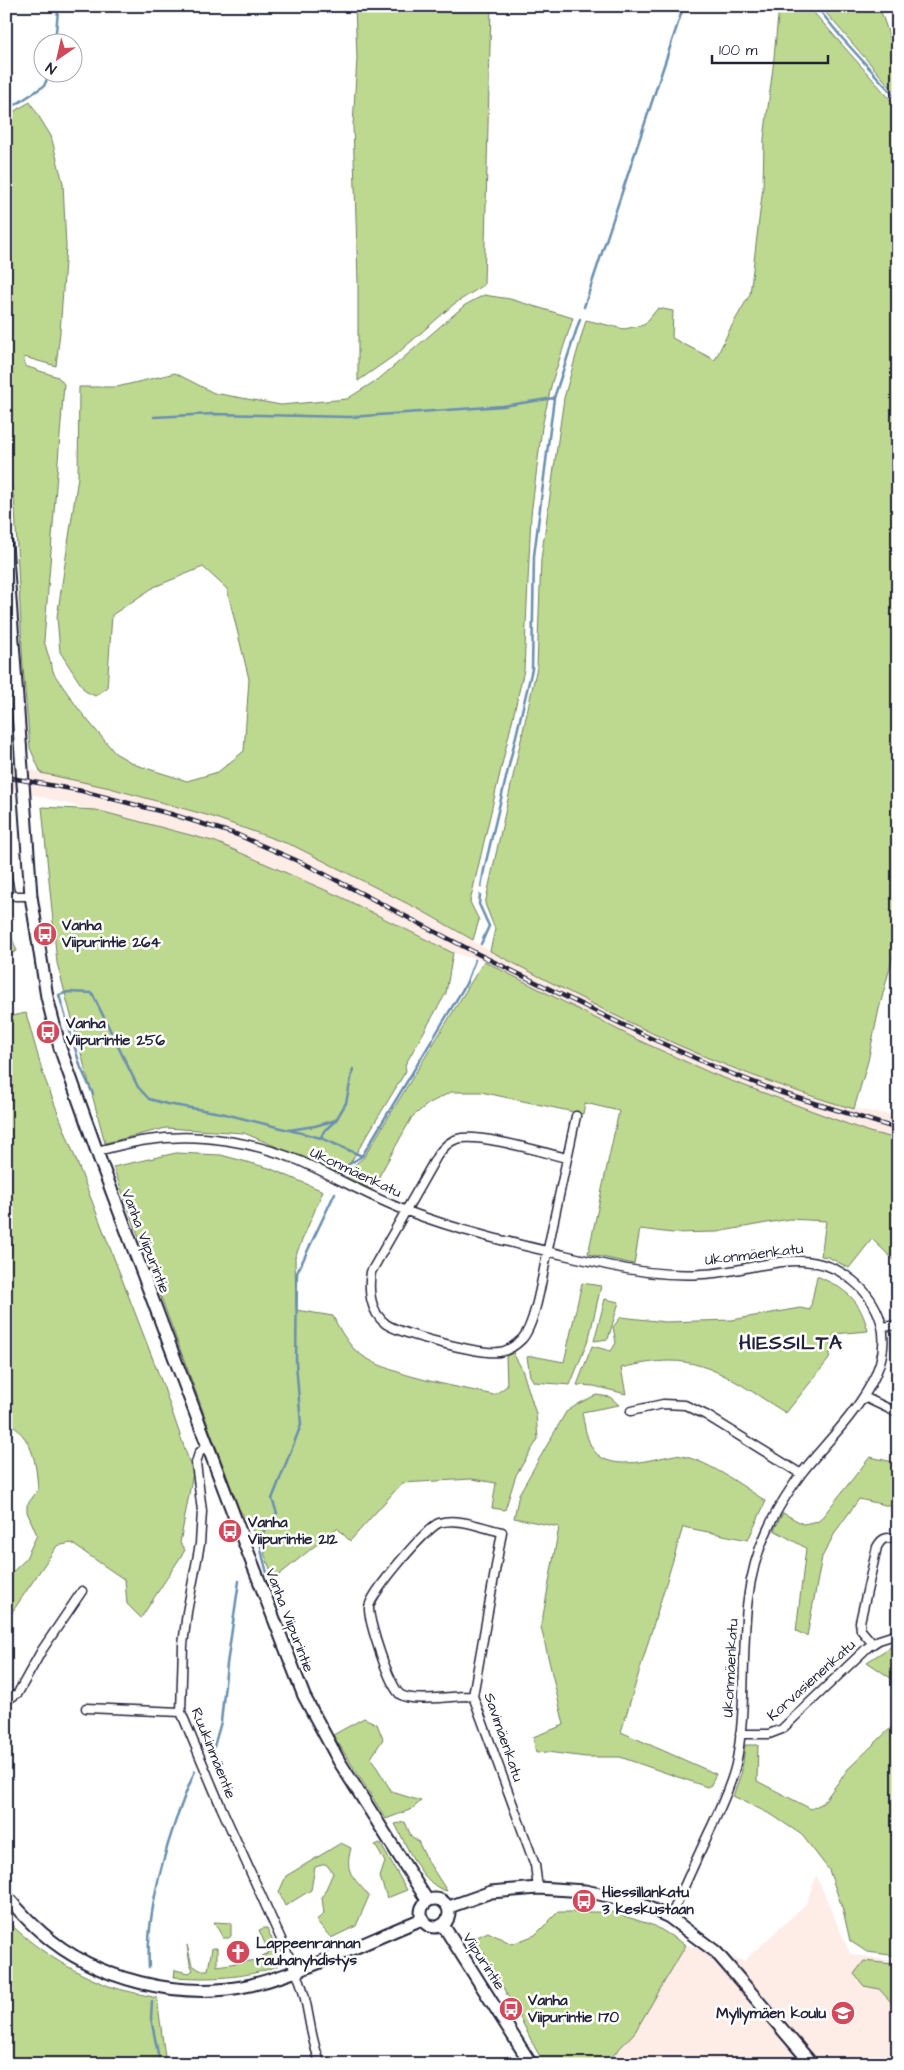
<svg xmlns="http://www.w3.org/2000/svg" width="904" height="2070" font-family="'Architects Daughter',sans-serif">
	<rect width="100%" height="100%" fill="#fff"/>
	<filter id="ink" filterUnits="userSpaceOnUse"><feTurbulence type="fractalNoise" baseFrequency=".02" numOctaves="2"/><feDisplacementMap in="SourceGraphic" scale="10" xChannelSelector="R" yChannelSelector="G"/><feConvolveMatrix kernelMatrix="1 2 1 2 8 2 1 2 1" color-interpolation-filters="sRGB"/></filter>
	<g filter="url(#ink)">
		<path fill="#feece7" d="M6,764L110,788L210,816L294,846L424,912L490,951L653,1034L731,1068L812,1097L854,1109L898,1116V1139L869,1132L713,1074L638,1040L484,961L453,953L341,897L216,842L6,788Z
			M816,1875L850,1954L898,1962V2064H605L635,2032L686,1945L744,1961L806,1904Z"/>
		<path fill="#bdd88f" stroke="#707d65" d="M355,6H491L484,285L454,304L398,353L358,381V281L353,125L357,58Z
			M779,6H808L898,108V937L879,1009L868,1061L854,1109C785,1089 718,1064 654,1034C598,1008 545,979 490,951L495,929L485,904L537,667L541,559L564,398L586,320L624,329L644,325L658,308L673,311L672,338L715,360L729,331L750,294L763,187L764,139L773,67Z
			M820,6H879L898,61V96Z
			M30,102L51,136L63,183L66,247L60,332L56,366L24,357L25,366L58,377L64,384L44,641L54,674L80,711L115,753L136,765L187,781L218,772L244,751L249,679L227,589L203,567L154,587L112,615L107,688L95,696L85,691L60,652L57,617L78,477L79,387H117L175,373L214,393L281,405L347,399L380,378L465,305L484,295L510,299L573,318L552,382L542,427L531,515L524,670L470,902L479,920L473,940L424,912L294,846L210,816L110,788L41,773L30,748L23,667L15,508L6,447V116Z
			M42,807L96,810L216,842L341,897L453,953L446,993L405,1065L406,1071L343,1175L244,1133L166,1128L105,1143L57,963Z
			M6,922L17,951L6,955Z
			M484,961L638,1040L713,1074L869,1132L898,1139V1264L872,1239L849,1268L828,1257L821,1256L826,1221L789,1219L717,1232L672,1233L640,1229L634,1264L588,1254L619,1111L585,1103L583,1114L481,1092H451L428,1104L412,1117L372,1189L346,1178L352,1167L364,1157Z
			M26,1013L43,1074L164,1388L193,1473L180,1543L185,1550L141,1618L127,1604L125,1580L71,1543L57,1546L6,1621V1578L25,1560L37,1535L27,1512V1505L38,1490C36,1460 33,1438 6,1421V1318L12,1308L6,1268V1017Z
			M176,1153L221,1155L269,1168L323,1191L295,1257L296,1310L333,1316C338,1327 345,1339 353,1348C379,1375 456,1386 494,1395L507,1386L506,1356L513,1353L522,1369L536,1414L538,1439L516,1475L505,1510L492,1508L496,1483L472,1479L402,1483L350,1541L337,1528L274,1579L264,1553L268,1549L262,1544V1531L256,1536L239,1509L113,1167Z
			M817,1276C846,1289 860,1299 868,1331L834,1334L829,1359L786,1413C751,1392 713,1361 671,1361C654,1361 638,1364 621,1368L626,1394L594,1386L577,1385L592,1346L611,1351L616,1343L613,1327L621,1317L665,1322L732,1320L800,1308L810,1310Z
			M582,1283L601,1286L589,1338L570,1385L534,1382L530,1376L527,1357L532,1356L564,1362Z
			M605,1299L619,1302L608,1339L594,1341Z
			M596,1395L610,1397L619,1405L582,1412C584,1423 586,1436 591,1446C606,1475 651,1459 675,1455C706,1458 740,1485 766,1501L748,1540L683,1527L621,1732L716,1774L711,1785L707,1787L620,1757H586L547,1752L536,1753L533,1737L564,1725L541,1627L559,1527L514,1518L519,1494L566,1412L578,1404Z
			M870,1457L898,1463V1508L859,1499L836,1531L822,1557L807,1636L796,1631L806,1548L774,1530L783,1513L803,1524L819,1521Z
			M898,1642V1695L892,1679L867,1662Z
			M364,1718L377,1724L383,1739L371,1758L392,1792L421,1801L412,1809L386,1819L333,1735Z
			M898,1721V1956L867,1952L850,1941L843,1910L829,1870L802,1835L772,1815L733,1796L742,1771L745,1745H758L757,1781L811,1809L823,1803L848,1769Z
			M405,1822L411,1836L418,1841L427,1860L447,1891C422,1886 406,1844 395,1824Z
			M341,1843L351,1848C344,1874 353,1876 369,1896L356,1926L331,1938L316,1920L324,1914L322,1898L333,1873L326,1864L315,1867L311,1890L285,1906L279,1892L286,1876Z
			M380,1843L407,1890L387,1898L380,1877L385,1862L375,1845Z
			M558,1912H612L655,1926L686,1945L635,2032L605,2064H545C534,2049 528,2032 519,2016C504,1990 491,1964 475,1938L488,1932L512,1944L535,1935Z
			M6,1919C33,1948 72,1972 109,1986C124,1991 141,1994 157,1998L166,2064H6Z
			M214,1922L231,1923V1936L229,1938H223Z
			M264,1928H267L280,1958V1964L277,1966C245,1979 208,1979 174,1977L175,1970L189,1973L193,1970L190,1964L187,1945L192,1965L200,1970H208L212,1948H217V1966L263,1959L262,1956L269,1953L259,1930Z
			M864,1961L892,1964L898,1970V2017L894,2013L893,2004L879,1989L864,1986L854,1974Z"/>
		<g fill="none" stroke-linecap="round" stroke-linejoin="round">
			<path stroke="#6a8fae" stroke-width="2.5" d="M816,6L842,38L898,100
				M55,42L58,11L56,6
				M6,111L44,86L50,72
				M584,307L683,8L686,6
				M154,417L213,414L350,417L503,406L554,398
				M481,887L484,870L532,669L534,556L554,398L580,319
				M480,895L479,904L489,926L481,944
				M93,1094L81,1068L59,995L68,992L92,993L138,1087L149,1099L167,1104L221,1113L321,1138L362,1156
				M289,1130L315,1126L336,1120L346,1103L353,1069
				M321,1137L324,1131L335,1121
				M343,1175L348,1165L362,1156L466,984L475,960
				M267,1573C259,1542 255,1538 277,1513L272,1499L301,1425L296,1363L297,1273L335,1193
				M211,1757L221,1722L227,1664L239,1581
				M149,1967C145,1907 171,1826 195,1771
				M152,2001L151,2018L160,2064"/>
			<g stroke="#22223b" stroke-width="11">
				<path id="street" d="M6,871L10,894L15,896H31
					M97,1151C114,1147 131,1142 148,1140C198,1132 253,1142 300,1161C336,1177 370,1197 407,1211C472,1236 540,1249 607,1265C638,1272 671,1276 703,1274C755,1272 806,1242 852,1280C866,1291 876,1305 881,1322C897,1379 832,1433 801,1474C788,1492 776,1510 767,1531C732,1604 752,1687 736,1764C731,1786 721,1806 712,1826C699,1853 687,1880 675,1907L669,1917
					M567,1158C541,1152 480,1133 457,1139C449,1141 442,1149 437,1156L371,1272C368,1290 370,1312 386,1324C401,1334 481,1355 499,1352C507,1351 516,1345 522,1339C536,1324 543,1271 548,1249C557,1204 567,1160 576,1116
					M882,1327L898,1325
					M864,1397L898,1413
					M631,1411L663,1404L685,1405L706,1415L801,1474
					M207,1445L199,1453L196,1463L202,1511L200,1544L187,1612L183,1645L181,1712L221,1807L300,1981C310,2008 309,2038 321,2064
					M873,1644L861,1630L860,1622L877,1547C882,1537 887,1537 898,1539
					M473,1696C454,1695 415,1703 401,1695C390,1689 368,1620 369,1607C371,1593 426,1528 439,1523C458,1517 483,1528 502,1532L473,1696L535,1865L538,1888
					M6,1701L18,1693L42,1650L82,1591
					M86,1708L181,1712
					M740,1734H769L782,1729L868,1647L879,1640L898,1634"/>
			</g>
			<g stroke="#22223b" stroke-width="15">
				<path id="secondary" d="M6,543L31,896L47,997L60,1048L100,1160L244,1542L304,1696L339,1761L427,1900
					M6,1896C17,1908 28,1921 41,1932C95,1980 181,2001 251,1985C310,1970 366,1942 422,1919
					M421 1913a14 14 0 1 1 28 0a14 14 0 1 1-28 0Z
					M449,1907L491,1892L538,1888L585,1891L636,1902L669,1917L716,1952L812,2064
					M443,1925L531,2064"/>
			</g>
			<use href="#street" stroke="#fff" stroke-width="8"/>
			<use href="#secondary" stroke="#fff" stroke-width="11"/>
			<g stroke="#22223b" stroke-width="4.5">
				<path id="rail" d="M6,777L82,791L171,814L238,835L307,865L478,954L646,1036L717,1068L779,1092L898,1129"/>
			</g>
			<use href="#rail" stroke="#fff" stroke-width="2.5" stroke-dasharray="8" stroke-linecap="butt"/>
		</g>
	</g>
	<defs>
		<g id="bus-disc" transform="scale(1.25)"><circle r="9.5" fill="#d1495b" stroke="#fff"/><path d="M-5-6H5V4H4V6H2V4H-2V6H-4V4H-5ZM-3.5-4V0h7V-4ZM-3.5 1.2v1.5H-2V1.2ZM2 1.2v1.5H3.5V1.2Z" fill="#fff"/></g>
		<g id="church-disc" transform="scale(1.25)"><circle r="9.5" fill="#d1495b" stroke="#fff"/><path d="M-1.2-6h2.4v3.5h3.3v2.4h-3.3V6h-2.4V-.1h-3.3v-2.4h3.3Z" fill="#fff"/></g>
		<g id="school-disc" transform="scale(1.25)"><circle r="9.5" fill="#d1495b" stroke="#fff"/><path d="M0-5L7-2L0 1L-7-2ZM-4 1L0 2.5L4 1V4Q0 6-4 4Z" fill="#fff"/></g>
	</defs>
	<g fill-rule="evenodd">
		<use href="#bus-disc" x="45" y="934"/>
		<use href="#bus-disc" x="48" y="1032"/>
		<use href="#bus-disc" x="230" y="1531"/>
		<use href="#bus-disc" x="584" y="1901"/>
		<use href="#church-disc" x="238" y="1952"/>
		<use href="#bus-disc" x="511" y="2009"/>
		<use href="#school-disc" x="843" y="2013"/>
	</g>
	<g text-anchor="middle" stroke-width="5" stroke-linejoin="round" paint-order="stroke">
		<g font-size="15" font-weight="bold" fill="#22223b" stroke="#fff" text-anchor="start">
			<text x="62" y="930">Vanha<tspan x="62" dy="17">Viipurintie 264</tspan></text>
			<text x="66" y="1028">Vanha<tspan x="66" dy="17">Viipurintie 256</tspan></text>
			<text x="248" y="1527">Vanha<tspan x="248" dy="17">Viipurintie 212</tspan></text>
			<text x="602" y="1897">Hiessillankatu<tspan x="602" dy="17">3 keskustaan</tspan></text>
			<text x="256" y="1948">Lappeenrannan<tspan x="256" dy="17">rauhanyhdistys</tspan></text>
			<text x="528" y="2005">Vanha<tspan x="528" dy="17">Viipurintie 170</tspan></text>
			<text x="826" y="2018" text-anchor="end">Myllymäen koulu</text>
		</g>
		<g font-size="15" fill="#22223b" stroke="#fff">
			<text transform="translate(356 1172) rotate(25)" y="5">Ukonmäenkatu</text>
			<text transform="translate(146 1241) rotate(69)" y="5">Vanha Viipurintie</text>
			<text transform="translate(754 1254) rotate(-7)" y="5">Ukonmäenkatu</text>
			<text transform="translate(290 1620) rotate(69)" y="5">Vanha Viipurintie</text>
			<text transform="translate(730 1668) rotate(-87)" y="5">Ukonmäenkatu</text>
			<text transform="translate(811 1680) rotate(-42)" y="5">Korvasienenkatu</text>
			<text transform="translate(504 1737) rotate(71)" y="5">Savimäenkatu</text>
			<text transform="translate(214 1753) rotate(68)" y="5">Ruukinmäentie</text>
			<text transform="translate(484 1961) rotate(57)" y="5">Viipurintie</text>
		</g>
		<g font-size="20" font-weight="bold" letter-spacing="1" fill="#22223b" stroke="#fff">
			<text x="791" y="1349">HIESSILTA</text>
		</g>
	</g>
	<rect width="904" height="2070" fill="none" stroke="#fff" stroke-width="25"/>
	<rect x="12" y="12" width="879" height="2045" fill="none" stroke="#22223b" stroke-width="2" filter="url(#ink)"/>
	<g transform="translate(58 58) rotate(214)"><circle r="24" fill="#ffffff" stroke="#a7a7b1"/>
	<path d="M0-4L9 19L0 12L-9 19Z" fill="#d1495b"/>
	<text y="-8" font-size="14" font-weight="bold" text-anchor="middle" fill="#22223b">N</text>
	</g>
	<path d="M712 55v8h116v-8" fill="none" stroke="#22223b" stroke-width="2.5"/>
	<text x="719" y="55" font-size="15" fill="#22223b" stroke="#ffffff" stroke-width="4" paint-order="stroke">100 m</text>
</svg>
